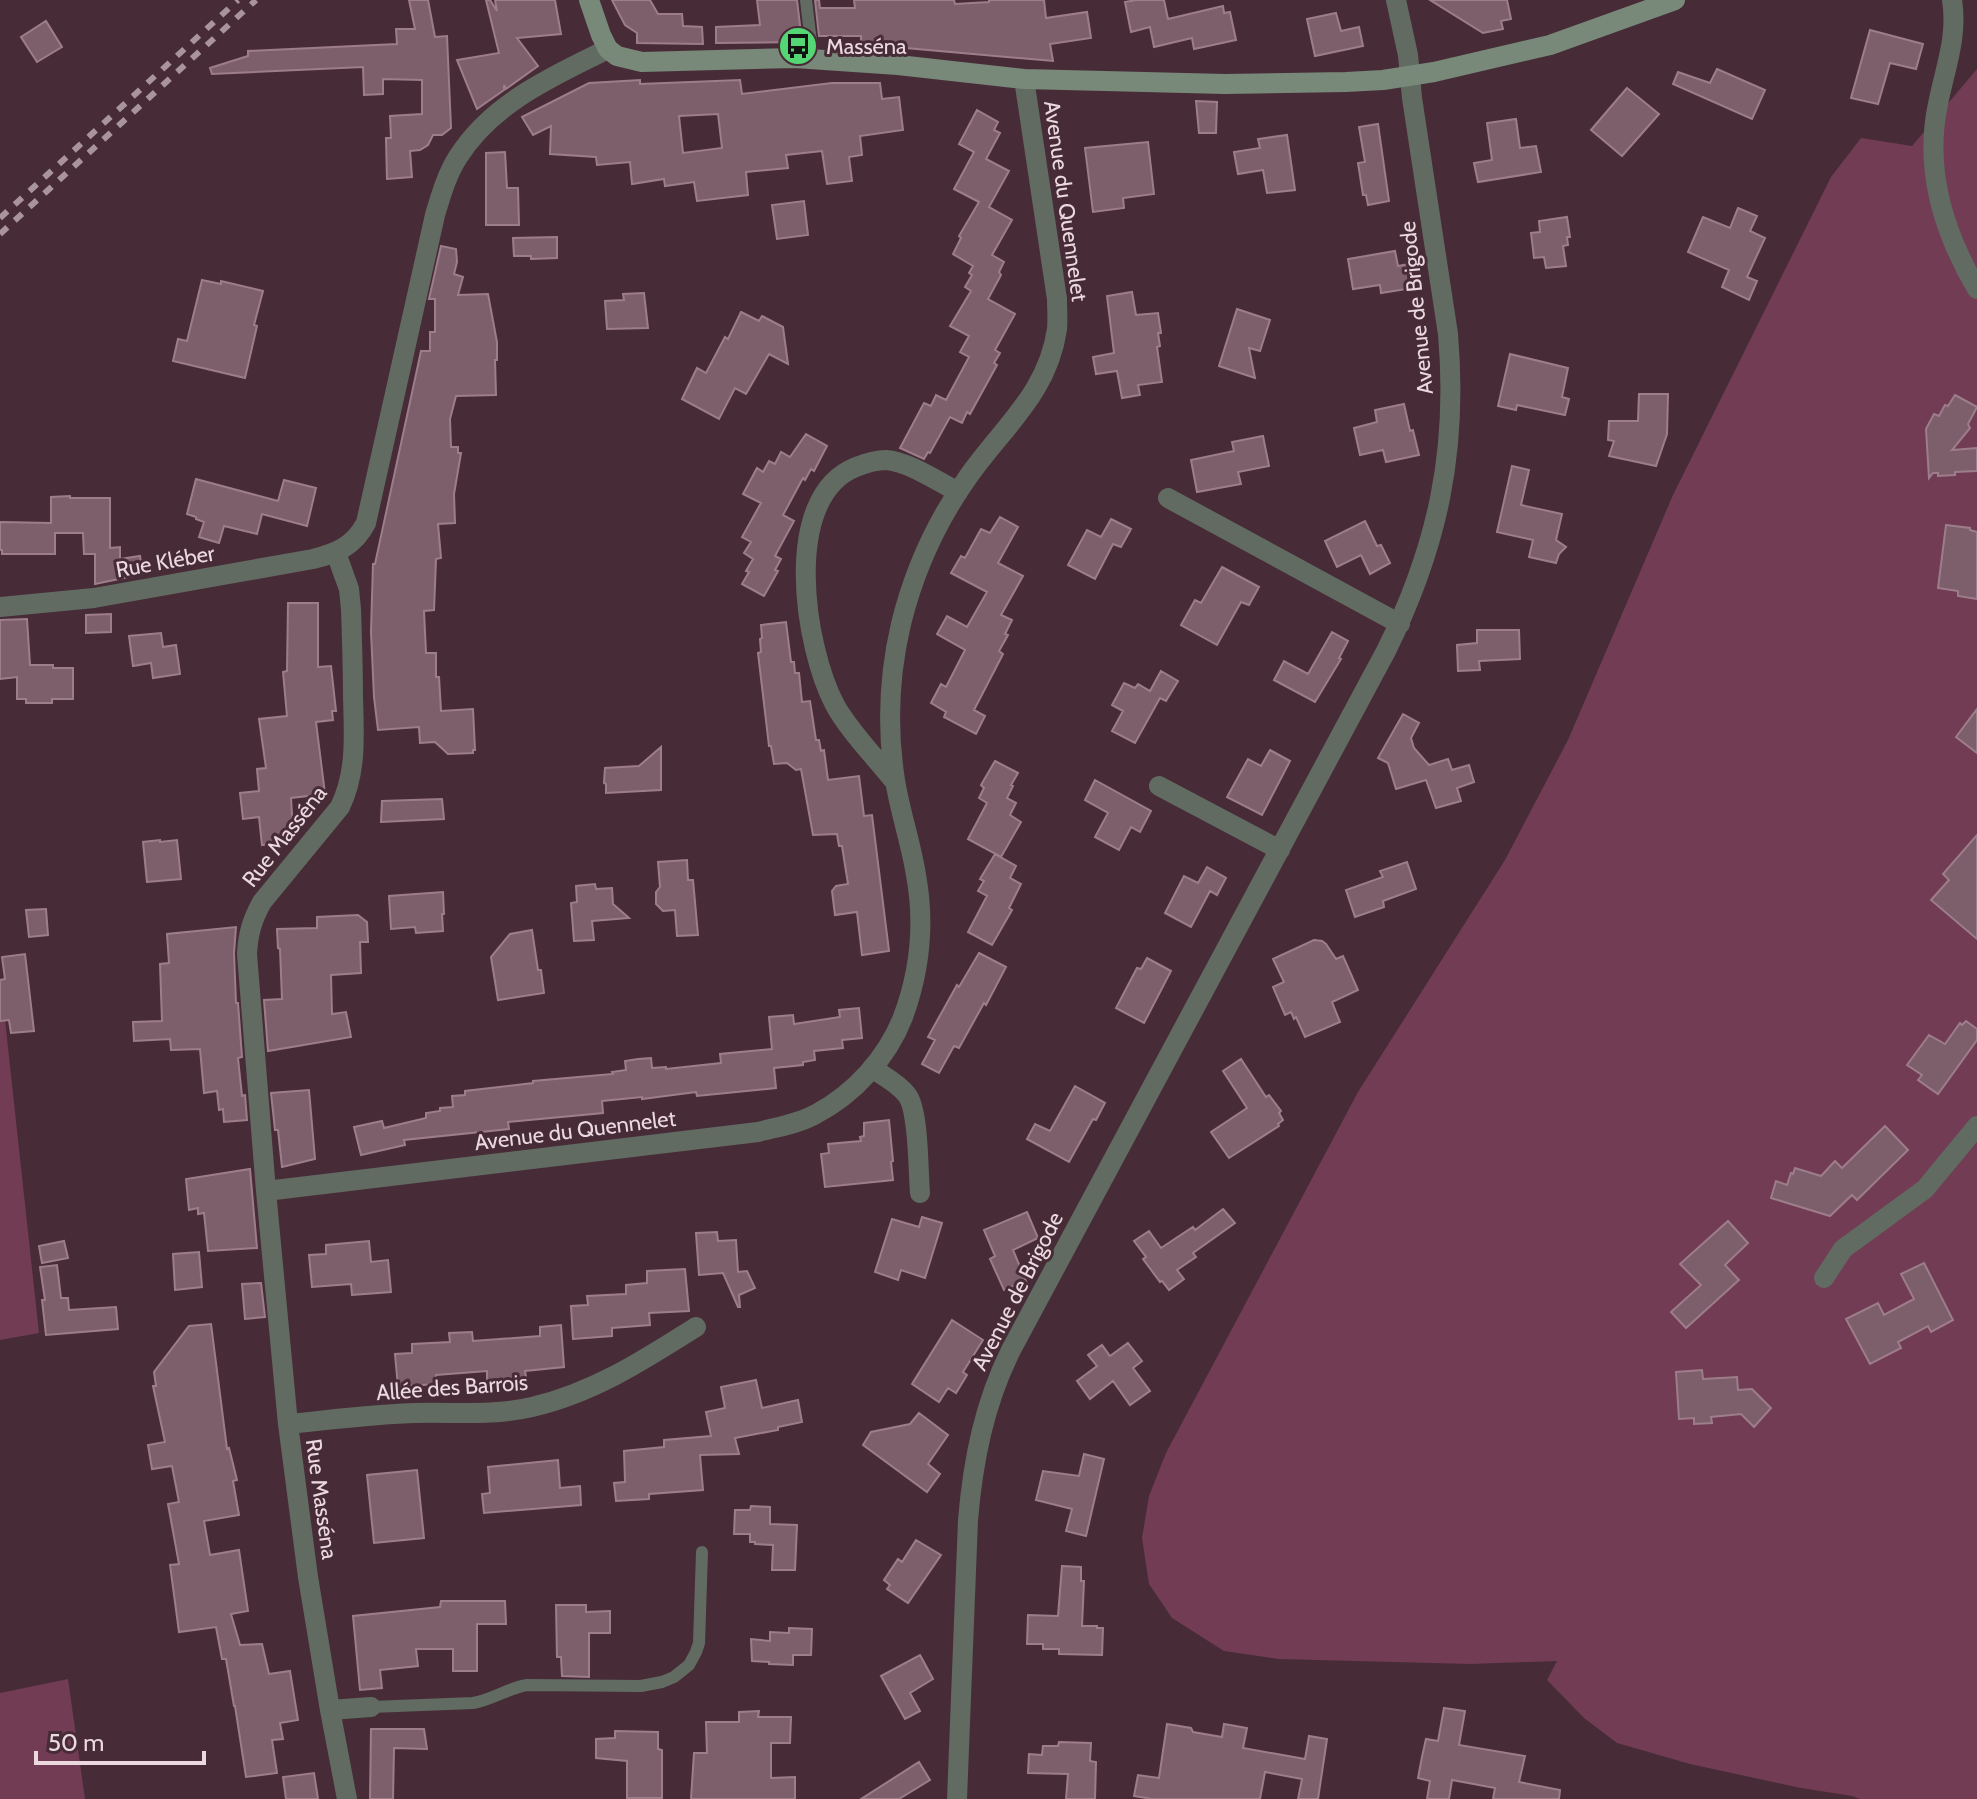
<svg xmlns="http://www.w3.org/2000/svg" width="1977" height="1799" font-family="Cabin,sans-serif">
	<rect width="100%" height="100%" fill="#472c37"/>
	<path fill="#723c54" d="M1977,69V1799H1860L1852,1796L1801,1788L1690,1764L1617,1743L1584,1718L1547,1680L1557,1661L1470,1664L1279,1659L1224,1651L1172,1618L1149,1584L1142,1538L1149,1496L1166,1453L1358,1092L1505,860L1568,740L1673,495L1831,177L1861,138L1912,146Z
		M5,1020L39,1333L0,1340V1021Z
		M68,1679L85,1799H0V1693Z"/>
	<path fill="#7d5e6b" stroke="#9e7d8a" stroke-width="2" fill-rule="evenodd" d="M409,0H428L435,37L447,36L451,128L442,135H433L428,145L420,150L410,151L412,177L387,179L386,138H391L390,116L422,114V80L383,79V94L364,95L363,67L212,74L210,68L248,56V51L397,44L396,29H415Z
		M486,0H490L497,11L495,0H555L561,34L517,38L538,66L506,89L504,85V90L477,109L457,60L499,53Z
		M612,0H650L658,14H682L683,26L702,27L703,44L637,43V33L625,25Z
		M757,0H797L802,42L716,43V27L760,25Z
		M815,0H819L820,8H855L854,0H954L955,4L989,2V0H1044L1046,18L1087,12L1091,38L1050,44L1053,61L861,44V36H819Z
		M1136,0H1164L1168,19L1223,6L1224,13L1230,12L1236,40L1194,49L1192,38L1154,47L1150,27L1131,32L1125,2Z
		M1430,0H1507L1511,19L1501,21L1503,29L1483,33Z
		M1336,13L1341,31L1359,27L1363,46L1315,56L1307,19Z
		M46,21L62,47L37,62L21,37Z
		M1870,30L1923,44L1916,69L1890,63L1878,104L1851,98Z
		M1717,69L1765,90L1752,119L1673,84L1678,72L1710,83Z
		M640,80V84L740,80L742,94L832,83H880L882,99L899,97L903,130L860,136L862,155L849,157L852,181L827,184L822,151L786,155L788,168L746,172L748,195L697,201L694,182L665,186L664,179L632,184L630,162L597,165L596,157L550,154L551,126L533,135L522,117L589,83ZM718,114L722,148L683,153L679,116Z
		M1627,88L1659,114L1622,156L1591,130Z
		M1196,101L1217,102L1216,133H1199Z
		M977,110L998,122L994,130L1000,133L986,159L1009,171L989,207L1012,220L992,255L1004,262L999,272L1001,275L988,299L1015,314L995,350L1000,353L994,363L997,365L970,414L967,412L962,423L950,417L930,453L928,452L924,459L900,448L924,403L931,406L936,395L946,400L969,357L960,352L969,336L950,326L971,291L965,287L972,275L969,273L973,266L953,254L961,238L959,236L979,202L954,189L974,152L959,144Z
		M1516,119L1520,148L1536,146L1541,172L1478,182L1474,163L1492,160L1487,123Z
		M1378,124L1389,201L1368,205L1366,195H1363L1358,163L1365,162L1359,127Z
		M1287,135L1295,190L1267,193L1263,170L1238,174L1234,152L1260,148L1258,139Z
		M1148,142L1154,194L1123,198L1124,208L1093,212L1085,148Z
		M505,152L507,188H518L519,225H486V153Z
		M804,201L808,235L777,239L772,205Z
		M1738,208L1757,216L1750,231L1765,238L1747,277L1757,281L1749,300L1722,287L1729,270L1688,252L1703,217L1730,228Z
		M1567,217L1570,237H1567L1568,245L1563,246L1566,266L1546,268L1544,257L1534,258L1531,233L1540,232L1539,221Z
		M557,237V258L531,259V256H514L513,238Z
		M441,246L456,249L457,262L454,274L463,277L458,295L488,294L497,342V360H495L496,395L456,396L450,419L451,447H458V453H461L454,494L455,523L438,524L441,558L436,559L434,610L424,611L426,653H436V677H439L441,711L473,709L475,750H473V753L448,754L435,742L420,743L419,727L378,730L374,697L371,632L373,564H375L421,351H430V332H435V299H429Z
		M1395,251L1398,266L1409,264L1413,288L1381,293L1380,285L1353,289L1348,259Z
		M202,280L221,284V281L263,291L254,325L257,326L245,378L173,361L178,339L187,341Z
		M1132,292L1136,315L1158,313L1161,333H1158L1160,346L1157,347L1162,382L1138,385L1140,395L1122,398L1117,371L1096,374L1093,357L1114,353L1107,296Z
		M644,293L648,328L607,329L605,301L624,300L623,294Z
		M1237,309L1270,320L1260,351L1249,348L1255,378L1219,366Z
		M741,312L759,321L762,316L783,327L788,364L769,354L746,394L735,388L719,419L682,399L697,368L706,373L725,337L728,339Z
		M1510,354L1568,368L1562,397L1569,399L1565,415L1517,405L1516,410L1498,406Z
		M1639,394H1668L1667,434L1656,466L1609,456L1614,441L1608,440L1609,421H1638Z
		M1955,395L1977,407L1968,424L1970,428L1952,450L1977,448V471L1955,472V475L1938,476V473H1933L1929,478L1926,429L1934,414L1939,416L1945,405L1948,406Z
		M1404,404L1410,431L1413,430L1419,455L1386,462L1383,450L1360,455L1354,428L1377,422L1375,410Z
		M806,434L827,446L814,471L811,469L805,480L803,478L783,515L794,521L775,556L781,559L775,570L778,571L764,596L742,584L749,572L746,571L753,559L744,553L751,542L742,537L761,503L743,494L757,468L763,472L769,461L775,464L781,452L790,457Z
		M1263,436L1269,466L1238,472L1241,484L1197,492L1191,460L1234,451L1232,442Z
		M1512,466L1529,470L1521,505L1562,514L1556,540L1566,547L1559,554L1556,563L1529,557L1533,540L1497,532Z
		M196,479L278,501L284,480L316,488L307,526L262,514L257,534L224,526L219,543L199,537L204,522L196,519V517L187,514Z
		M70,496V498H110V548L120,547V559L140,556L143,574L95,584V554H84L83,533H55V554H2V550H0V522L51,523V497Z
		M1000,517L1018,527L998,563L1023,576L1001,615L1012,620L1005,634L1008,635L999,651L1003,654L974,710L985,716L976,734L944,717L946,712L931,703L941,684L946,687L965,650L937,634L947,616L967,627L987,592L951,573L961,556L965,558L981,529L990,533Z
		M1111,519L1131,529L1121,547L1113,544L1095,579L1068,565L1087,530L1101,537Z
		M1365,521L1377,546L1381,545L1390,563L1370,574L1361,555L1337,567L1325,541Z
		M1946,525L1970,528V530L1977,532V599L1958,596V591L1938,588Z
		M1222,567L1259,587L1249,605L1241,602L1217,645L1181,625L1195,600L1201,603Z
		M288,603H318V667L331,666L336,711H332L333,720L316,722L325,794L291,798L293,831L282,832L283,842L262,845L259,817L243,819L240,793L259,791L257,769L266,768L259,719L287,716L283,672L287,671Z
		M111,614V632L86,633V615Z
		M27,619L30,665H53V668H73V699H52V703H26V699H17V677L0,679V620Z
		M786,622L791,662H794L795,673H799L802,702L810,701L816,740H819L821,751L824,750L828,780L859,776L864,816L872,815L889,951L862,955L857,912L835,915L832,891L836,886L848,884L842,846H839L837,834L813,835L801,769L796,770L787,763L774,764L771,746H769L758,653L761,652L760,639L762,638L761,625Z
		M1477,630H1519L1520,659L1479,661L1480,670L1458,671L1457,645L1477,643Z
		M1332,632L1348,641L1339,658L1341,659L1315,702L1274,680L1284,661L1308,674Z
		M161,633L163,647L176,645L180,674L153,678L151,663L133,666L129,636Z
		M1161,671L1178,681L1166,701L1160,698L1135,743L1112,731L1123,711L1112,705L1124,683L1135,688L1138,684L1150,691Z
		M1977,709V753L1956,737Z
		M1403,714L1419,723L1411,738L1414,748L1429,765L1448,759L1452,770L1469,765L1474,782L1457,788L1461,801L1436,808L1426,780L1396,789L1388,763L1378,758Z
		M661,747V790L606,793V784L604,783L605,768L639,766Z
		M1270,750L1290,761L1262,815L1227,797L1248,759L1261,766Z
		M995,761L1018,773L1011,785L1013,786L1007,798L1016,803L1010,815L1021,822L1001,857L968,839L987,803L979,798L984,788L981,785Z
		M1095,780L1151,811L1140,832L1131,827L1119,850L1095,837L1108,813L1085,800Z
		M442,799L444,819L381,822L382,801Z
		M1977,835V939L1931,900L1949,880L1943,874Z
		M160,840V842L177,840L181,879L147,882L143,842Z
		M995,854L1016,866L1010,878L1021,884L1009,908L1012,910L992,945L968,932L987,896L978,891L984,881L980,879Z
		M687,860L688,880H693L698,935L677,936L675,910L663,911L656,904V892L660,887L658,862Z
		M1407,862L1416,889L1383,901L1384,907L1355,917L1346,890L1383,877L1380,871Z
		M1207,867L1226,878L1217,895L1210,891L1191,927L1165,913L1184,876L1198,883Z
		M595,884L596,889L612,888L613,904L629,918L592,921L594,940L574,941L571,903L577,902L576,886Z
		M443,892L444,914H442L443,931L416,933L415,927L391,929L389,896Z
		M46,909L48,935L29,937L26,910Z
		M358,915L367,922L368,942H360L361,973L331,975L332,1014L346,1012L351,1037L268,1051L264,1000L282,999L280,949L278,948L277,929L317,928V917Z
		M236,927L234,953L236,1003H238L242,1057L238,1058L242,1096L245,1095L247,1120L224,1122L223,1109L219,1110L217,1091L204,1093L200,1049L171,1050L170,1039L134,1041L133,1022L162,1021L160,964L169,963L167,934Z
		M532,930L538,970H541L544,993L498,1000L491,957L510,934Z
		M1314,940L1322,941L1326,944L1336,959L1343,956L1358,990L1332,1002L1340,1022L1305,1037L1296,1017L1294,1019L1291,1012L1285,1015L1273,987L1284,982L1273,959Z
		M979,953L1006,967L986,1005L984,1003L959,1048L954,1046L939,1073L922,1064L935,1040L928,1037L957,985L959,987Z
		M25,954L34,1031L11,1033L9,1020L0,1021V980L5,979L2,957Z
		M1147,958L1171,971L1144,1023L1116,1008L1137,968L1141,969Z
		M859,1008L862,1038L842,1040L843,1048L814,1051L815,1060L803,1062V1065L774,1068L776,1088L697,1096L696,1092L642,1099V1097L602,1101L603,1113L508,1122L509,1129L404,1140L405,1145L361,1155L354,1127L382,1121L384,1128L426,1118V1113L440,1111V1108L453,1107L452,1096L465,1095V1091L533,1083V1081L613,1074L612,1072L626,1070L625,1061L638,1059L651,1058L652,1068L666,1067V1069L721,1063L720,1054L772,1049L769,1017L793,1015L794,1024L840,1017L839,1010Z
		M1966,1021L1977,1029V1040L1938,1094L1918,1080L1922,1075L1907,1065L1929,1035L1945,1044L1960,1023L1962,1025Z
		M1241,1059L1266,1097L1269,1095L1281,1111L1279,1113L1283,1120L1278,1124L1279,1126L1229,1158L1211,1132L1247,1108L1223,1071Z
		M1075,1086L1105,1103L1096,1120L1093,1119L1069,1162L1027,1139L1035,1124L1050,1131Z
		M309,1090L315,1159L282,1167L278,1130H275L271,1093Z
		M889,1120L893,1161L891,1162L893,1180L825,1187L821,1154L829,1153L828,1144L861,1141L860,1137L864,1136V1123Z
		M1885,1126L1908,1150L1857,1200L1852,1195L1830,1216L1771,1198L1776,1181L1787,1185L1791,1173L1793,1174L1795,1168L1821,1176L1835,1161L1842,1168Z
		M250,1169L257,1248L208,1251L204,1213L198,1214V1208L189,1210L186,1179Z
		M1223,1209L1235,1223L1193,1253L1196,1257L1177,1270L1184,1279L1169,1290L1162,1281L1160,1282L1143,1259L1146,1257L1134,1241L1149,1231L1161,1248L1193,1227L1195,1230Z
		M1027,1212L1038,1238L1013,1250L1026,1281L1004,1290L990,1259L995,1256L984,1230Z
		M922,1217L942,1223L925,1278L901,1270L898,1280L875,1272L892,1219L919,1227Z
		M1728,1221L1748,1243L1725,1265L1739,1280L1686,1328L1671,1312L1701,1285L1680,1264Z
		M717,1232L718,1241L736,1240L738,1272L747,1271L755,1288L739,1295L740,1307H738L723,1273L699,1275L696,1233Z
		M64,1241L68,1258L42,1263L39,1246Z
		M369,1241L371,1262L388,1260L391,1292L352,1295L351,1284L312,1287L309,1255L326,1254V1245Z
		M199,1252L202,1287L175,1290L173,1254Z
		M1924,1263L1953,1320L1931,1332L1928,1326L1898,1342L1901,1348L1870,1364L1846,1319L1878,1303L1884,1315L1914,1299L1901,1274Z
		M57,1265L61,1298H68L69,1310L116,1307L118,1329L46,1335L42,1300H45L40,1267Z
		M685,1269L689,1311L649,1313L650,1325L612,1328V1336L573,1339L571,1306L588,1305L587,1296L626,1294V1285L647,1283V1271Z
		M261,1283L265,1317L245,1319L242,1284Z
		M952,1320L983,1340L963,1372L967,1375L956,1393L948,1388L939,1402L912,1384Z
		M211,1324L227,1449L229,1448L237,1480L233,1481L239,1515L204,1521L210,1555L239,1550L248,1611L231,1614L240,1645L262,1644L269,1674L290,1671L298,1720L280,1723L283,1739L272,1740L277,1773L246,1777L235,1706H234L226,1659H222L216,1627L179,1632L170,1565L179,1564L168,1504L179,1502L172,1466L152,1469L148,1445L165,1442L153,1386H156L154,1372L189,1326Z
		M561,1325L564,1367L525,1371L526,1377L487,1381V1371L436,1375V1384L398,1387L395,1354L412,1353V1344L450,1342L449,1333L472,1332L473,1341L540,1336V1327Z
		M1128,1343L1142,1361L1133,1368L1150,1391L1130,1405L1113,1381L1090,1399L1077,1381L1097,1366L1088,1355L1102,1345L1110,1356Z
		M1702,1370L1703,1379L1737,1377L1738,1390L1752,1389L1771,1408L1754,1427L1741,1414L1711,1417L1712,1423L1694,1424V1418L1679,1419L1676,1372Z
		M756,1380L762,1408L798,1400L802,1422L778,1427V1430L735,1438L739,1454L700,1455L703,1490L649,1494V1499L616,1501L614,1483L625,1482L624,1451L664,1447V1440L711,1436L706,1412L725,1408L721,1387Z
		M919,1413L948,1435L928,1464L940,1474L927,1492L863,1445L871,1432L910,1424Z
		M1084,1454L1104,1459L1086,1536L1066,1531L1072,1509L1036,1500L1043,1471L1079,1476Z
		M558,1460L560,1488L580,1486L581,1505L484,1513L482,1494L490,1493L488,1467Z
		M417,1470L424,1538L374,1543L367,1475Z
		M751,1506L770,1507V1524L797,1525L795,1570H772L773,1545L755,1544V1542H750V1534H734L735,1510H750Z
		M916,1540L941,1555L908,1603L887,1589L890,1585L884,1580L898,1559L902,1562Z
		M1062,1566L1081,1567V1581H1084L1082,1626H1097V1628H1103L1102,1655L1059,1654V1649H1043V1644H1027L1028,1615L1058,1616Z
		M441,1601H505L506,1624H477V1671H453V1649H416L418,1666L380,1670L382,1688L360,1690L353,1616L440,1607Z
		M556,1605H586V1612L610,1611V1633H589V1677L562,1676L561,1657H557Z
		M789,1628L812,1629L811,1655H793V1665L769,1664V1662L752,1661L751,1639L770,1641V1632L789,1633Z
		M920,1655L933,1679L910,1693L920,1711L905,1719L881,1676Z
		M1444,1708L1465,1711L1459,1745L1525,1756L1519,1782L1560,1790L1559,1799H1493L1495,1788L1452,1780L1449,1799H1427L1430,1781L1418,1778L1422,1757L1426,1739L1438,1741Z
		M759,1711L758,1717H791L790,1743H771V1778L795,1777V1799H691L694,1753H707L706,1722H739V1712Z
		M1167,1724L1191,1728L1193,1732L1222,1737L1224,1724L1247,1728L1243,1748L1305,1759L1309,1736L1327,1739L1318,1799H1298L1302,1779L1265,1772L1260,1799H1152L1134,1796L1138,1775L1159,1778Z
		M371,1729H424L427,1749L394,1748L393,1799H370Z
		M615,1731L658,1732V1749L662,1750V1798H627V1761L596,1758V1739L615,1738Z
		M1059,1742L1091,1743L1090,1761L1096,1762L1095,1799H1066L1068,1774L1028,1773L1029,1754L1042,1755L1043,1746H1058Z
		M919,1762L930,1780L899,1799H861Z
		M314,1773L318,1799H286L283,1777Z"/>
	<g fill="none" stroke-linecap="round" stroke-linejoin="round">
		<path stroke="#616b62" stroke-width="12" d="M806,0L813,59
			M371,1707L473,1703C492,1700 508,1688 527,1685L641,1686L662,1682L674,1677L689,1665L696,1652L699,1643L702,1552"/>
		<path stroke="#616b62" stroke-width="20" d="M1952,0C1958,37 1945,68 1938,104C1924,169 1944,233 1977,289
			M1168,498L1400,624
			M336,553L349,589L351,609C352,638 353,668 353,697C354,735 357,772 340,807L262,902C252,920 248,934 247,954L266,1191L288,1424L308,1577L330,1710L347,1799
			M0,607L94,598L313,559C337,553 354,546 366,523L435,215C441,195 447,174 458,157C492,103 553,76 608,49
			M895,782C877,759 849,731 835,705C805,649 780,497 856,467C866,463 876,460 886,460C907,461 939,482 958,492
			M1159,786L1280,850
			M872,1068C883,1076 898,1083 907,1095C919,1110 918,1170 920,1193
			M266,1191L758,1132C777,1127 798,1124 816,1114C854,1094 887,1058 903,1017C920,971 925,924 916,875C911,843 900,812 895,780C887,729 889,675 901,624C914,571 936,522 968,477C1003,427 1048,393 1057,329C1058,319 1057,309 1057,299L1024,79
			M1824,1278L1843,1249L1925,1189L1977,1126
			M288,1424C330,1420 373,1414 416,1413C454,1412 494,1416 532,1407C593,1393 644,1360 696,1327
			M330,1710L371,1707
			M957,1799L968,1520C973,1461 984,1404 1011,1350L1386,651C1438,546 1458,451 1448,334L1412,98L1408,55L1396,0"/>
		<path stroke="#78897a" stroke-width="20" d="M589,0L601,35L608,49L617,56L642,62L795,58L898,65L1024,79L1225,84L1346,82L1383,80L1434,72L1550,45L1675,0"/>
		<path stroke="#aa949c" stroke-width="6" stroke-dasharray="10 10" stroke-linecap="butt" d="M0,218L238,0
			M0,234L256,0"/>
	</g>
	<defs>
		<g id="bus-disc" transform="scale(2)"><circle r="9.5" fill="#53d673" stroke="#472c37"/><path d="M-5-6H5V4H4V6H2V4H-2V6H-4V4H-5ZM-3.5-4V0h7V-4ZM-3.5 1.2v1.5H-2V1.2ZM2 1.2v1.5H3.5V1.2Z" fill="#111"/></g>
	</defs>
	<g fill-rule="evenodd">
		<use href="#bus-disc" x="798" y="46"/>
	</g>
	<g text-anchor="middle" stroke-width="6" stroke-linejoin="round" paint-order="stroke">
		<g font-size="22" fill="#ecd9e0" stroke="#472c37" text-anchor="start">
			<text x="826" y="54">Masséna</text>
		</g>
		<g font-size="22" fill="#ecd9e0" stroke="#472c37">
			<text transform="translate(1066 201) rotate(82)" y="8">Avenue du Quennelet</text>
			<text transform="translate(1416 308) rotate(-96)" y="8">Avenue de Brigode</text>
			<text transform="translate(165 561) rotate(-10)" y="8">Rue Kléber</text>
			<text transform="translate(284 836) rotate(-52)" y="8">Rue Masséna</text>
			<text transform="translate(575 1130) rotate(-7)" y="8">Avenue du Quennelet</text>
			<text transform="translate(1017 1291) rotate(-63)" y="8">Avenue de Brigode</text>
			<text transform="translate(452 1387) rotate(-4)" y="8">Allée des Barrois</text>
			<text transform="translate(322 1499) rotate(82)" y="8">Rue Masséna</text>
		</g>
	</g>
	<path d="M36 1751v12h168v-12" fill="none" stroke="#ecd9e0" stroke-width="4"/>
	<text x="48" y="1751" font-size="24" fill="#ecd9e0" stroke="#472c37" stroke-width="6" paint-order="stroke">50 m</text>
</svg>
